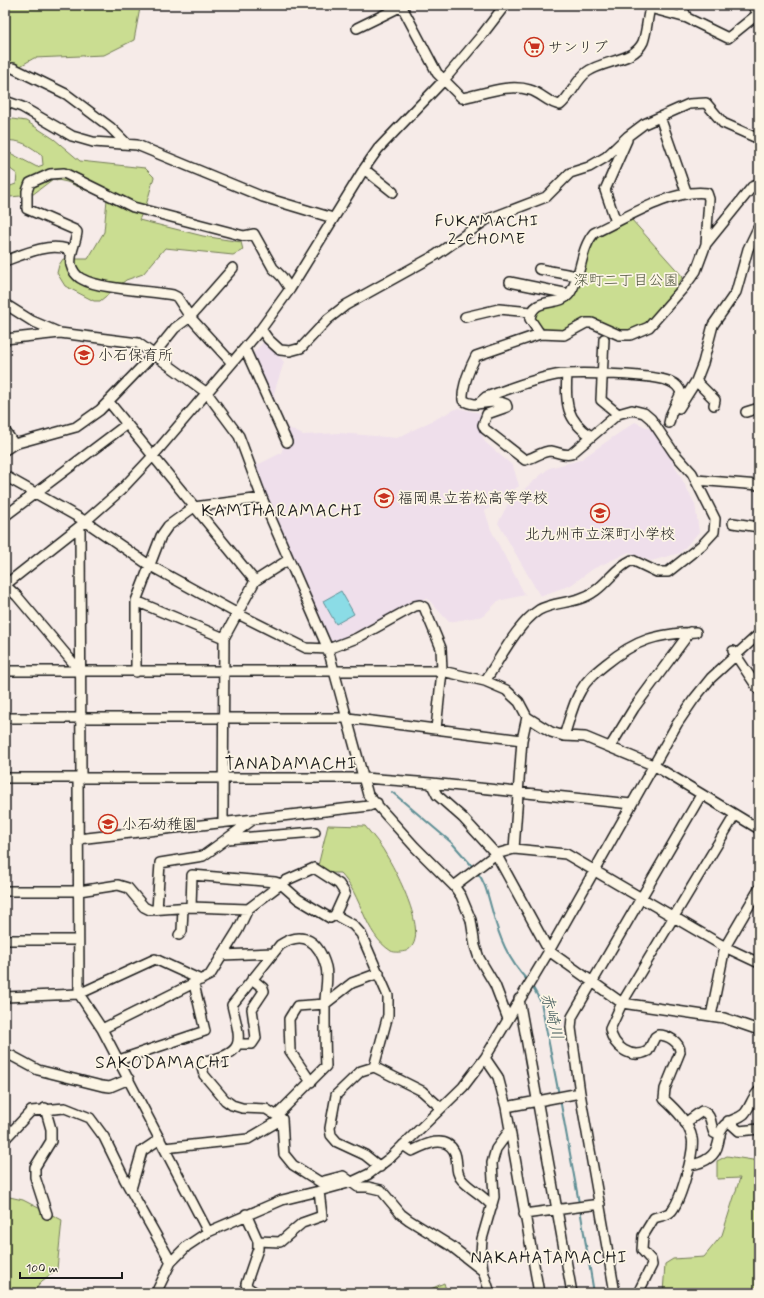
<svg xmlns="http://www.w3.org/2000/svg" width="764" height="1298" font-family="Mynerve,'Klee One',sans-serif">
	<rect width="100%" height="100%" fill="#f6ebe8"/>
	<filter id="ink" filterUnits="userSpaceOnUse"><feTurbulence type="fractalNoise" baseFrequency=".025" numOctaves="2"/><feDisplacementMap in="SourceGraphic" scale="8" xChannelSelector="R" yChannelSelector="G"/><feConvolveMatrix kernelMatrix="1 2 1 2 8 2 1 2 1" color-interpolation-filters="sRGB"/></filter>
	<g filter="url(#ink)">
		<path fill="#efdfeb" d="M265,340L284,362L274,393L276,409L283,425L303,435L340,433L397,438L458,408L480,413V430L485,442L513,466L519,486L485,511L491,530L525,595L498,601L483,616L449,622L427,598L331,643L253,467L281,453L283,448V438L245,363Z
			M635,422L657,432L695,504L699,532L680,553L651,561L629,552L593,569L571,585L540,596L498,523L509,502L549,468L580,460Z"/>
		<path fill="#cadd91" stroke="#737c56" d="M5,5H148L140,8L134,40L104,55L34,58L5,75Z
			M5,118L26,121L54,139L80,161L145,168L154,177L147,202L139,220L203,236L241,242L243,250L233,255L165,248L143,274L126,280L100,301H94L65,286L57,273L59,265L63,259H88L104,232L107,199L67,182L53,179L32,195L10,197L7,201L10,213L5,216V188L16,184L17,174L5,165V156L10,153L37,167L43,165L42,155C30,146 20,139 5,141Z
			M631,219L683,277C670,295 648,336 621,331C611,329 601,321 590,318C570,329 552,341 534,320L536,311L577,289L593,240Z
			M328,825L365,826C373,836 382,846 388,858C398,875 432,940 406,951C402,952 395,953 391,951C363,933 363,896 340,873H325L317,870Z
			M727,1156L759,1161V1293H663L665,1264L673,1259L704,1257L722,1235L740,1178L717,1179V1161Z
			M5,1196L23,1200L62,1220L57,1269L42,1281L33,1293H5Z
			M444,1283L447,1293H422Z"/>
		<path fill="#8bdce6" stroke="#5f8f95" d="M341,591L354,614L336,624L323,601Z"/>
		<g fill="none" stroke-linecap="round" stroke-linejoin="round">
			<path stroke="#5f8f95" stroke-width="2" d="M392,792L452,843L473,867
				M477,872C486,883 488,897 492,910C499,937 508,960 528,981
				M532,986L541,1002L559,1095
				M560,1099L579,1203
				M580,1209L594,1293"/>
			<g stroke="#1c1c1c" stroke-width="12">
				<path id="minor" d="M401,5L437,73L462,98C483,94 509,83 530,90C541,93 548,103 560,105C571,96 576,80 587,72C603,60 634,62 643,42C647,31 647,19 650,8
					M645,5L650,8L687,18L728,38L759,13
					M681,5L687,18
					M752,5L759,14
					M357,28L402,6
					M13,68L66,94L110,127L126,143
					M5,101L22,107L72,136L93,142L137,145L263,197L333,218
					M660,117L687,194
					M364,169L393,192
					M616,222L605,190L627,140
					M706,244L752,187L759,184
					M5,261C24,254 47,243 67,249L71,255
					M539,269L577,276
					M510,282L569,294
					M5,304L32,321L60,333
					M465,317L499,309L531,312
					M261,329L268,339L280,350L290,351L301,348L328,319L346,305L436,255L486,220L546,197L570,173L589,167L606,157L628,136L644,124L689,104L706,103L723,123L759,139
					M5,339L60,333L138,343L207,393L239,436L262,498L328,649L368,795L415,847L454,886L461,896L471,920L475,946L479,958L495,985L508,1019
					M604,339L601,400L618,414
					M245,349L287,442
					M232,363L190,317L177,297L173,295C151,291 99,289 82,279C77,277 72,270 71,265C69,254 76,243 77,232L75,230L27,209V191L30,183L50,174L64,173L133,207L244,236L254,234L273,268L282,277L290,289
					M567,374C565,402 566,420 591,436
					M696,381L715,400L714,405
					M109,402L255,581
					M478,404L486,397C509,389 533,379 556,375C575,372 656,374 671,382C676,384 679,387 681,393L671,414L669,423
					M679,408L696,381L703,363L713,325L736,292L748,249L759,226
					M746,412L759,408
					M5,431L14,444
					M5,450L14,444L76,427L100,410L154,354L175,328L190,317L233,268
					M5,476L85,521L149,565L238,614L306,648L328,649L357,638L415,606L420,605L424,607L441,648L442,671L436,729
					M696,480L759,485
					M5,516L127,424
					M733,523L759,527
					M80,526L81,779
					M5,585L80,526L121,490L152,457L261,329L290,289L364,169L378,149L444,80L482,35L505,5
					M5,585L17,596L80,671
					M136,601L224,638
					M733,651L759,690
					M5,671H442L485,681L506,690L519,702L527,717L551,732L564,736L585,737L655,766L759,829
					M136,672V601L161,536L168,526L194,507L262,498
					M485,681C500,659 517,624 539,610C555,601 578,604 595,591C609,581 615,568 632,560L657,572H668L702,545L714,532L715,519L692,473L674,453L651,419L644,413L632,410L618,414L571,454C564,456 558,452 551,451C542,451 534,458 525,460L485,429L483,425L487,414L507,407L506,404C492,397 477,410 463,400C462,387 470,367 476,356L540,334L564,335L586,323H592L619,335H630L649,327L684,287L696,271L706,244L709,199L707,193C673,188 624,219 594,233C580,249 582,275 570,293C560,308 533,295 530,319L540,334
					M5,718H348L522,740
					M564,736C569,721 573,703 581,690C587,679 596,672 606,664C637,639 657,634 696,632
					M610,747L634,708L690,632
					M5,778H364L431,783L631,804
					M78,779L79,994L102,1029L208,1232
					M431,783L437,795L463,818L496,854L549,951L622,1003L724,1018L759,1030
					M223,821L224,638L255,581L288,560
					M78,839L369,806L377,803
					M227,839L315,832
					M514,849L522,740L527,717
					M314,868L339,884L345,893L335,915L353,925L361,934L388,996V1015L374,1067L422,1091L441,1108
					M454,886L496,854L514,849L566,854L725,947L759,963
					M5,891H79L118,885L128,888L144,907L150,910L191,907L248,909
					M191,907L192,875L275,882L281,884L298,899L330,918L335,915
					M157,910L160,863L203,856L254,819
					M179,935L182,931L183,908
					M5,940H78
					M222,955L272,953
					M5,997L79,994L155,959L201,980
					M519,999L572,1293
					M711,1016L725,947L759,889
					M102,1029L210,975L238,930L248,909L285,881L314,868
					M238,1044H252L256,1038L252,1009L264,991L263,988L252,979
					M5,1055L12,1056L38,1070L102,1086L110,1087L129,1079
					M485,1058L498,1077L506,1107L539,1293
					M119,1060L205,1031L194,984
					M374,1067L361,1071L336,1095L330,1128L331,1135L337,1142L365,1155L380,1167
					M311,1082L290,1051L289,1019L297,1006L325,1004L352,983L379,973
					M506,1107L580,1093
					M45,1108L51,1129V1141L35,1167V1177L47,1214
					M277,1115L326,1066C325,1047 325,1027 325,1008C324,995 329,979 326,967C319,942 304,929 280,945L232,1005C240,1040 248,1053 205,1061L202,1068L204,1075L225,1100L232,1105L242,1108L266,1109L282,1119
					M282,1119L284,1154L293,1165L320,1182L343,1176L358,1187H368L381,1190L401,1214L409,1220L451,1246L483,1271
					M728,1121L739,1131L759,1129
					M685,1123L702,1111C713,1115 710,1125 714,1133L720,1136
					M5,1139L31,1111L65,1108L90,1118L104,1137L125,1180L171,1262
					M403,1145L412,1151C424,1145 445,1134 454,1151C459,1160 454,1172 462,1180C471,1190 482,1194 492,1206
					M164,1148L248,1139L282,1119
					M690,1165C703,1163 715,1158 718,1144C720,1138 719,1132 723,1127C728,1119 737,1120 744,1114C750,1108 752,1097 759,1091
					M131,1189L142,1151L160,1139
					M246,1214L258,1241V1249L246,1284L247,1287L256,1293
					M524,1214L600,1204
					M258,1241L280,1242L302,1223L322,1216L319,1191
					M156,1293L171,1262L187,1246L208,1232L282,1200L319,1191L352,1182L369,1174L391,1157L463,1087L485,1058L549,951L677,724L694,699L711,678L759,634
					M490,1293L483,1271L481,1253L482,1239L494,1197L492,1163L496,1149L510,1130
					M615,1293L580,1093L571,1028L572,1017L701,795
					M638,1293L652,1265L651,1260L642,1250L643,1236L654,1218C660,1216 670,1215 673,1209C681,1198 695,1151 692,1138C689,1123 676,1110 664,1099L665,1089L680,1052C680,1042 668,1035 658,1035L655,1037L648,1051C631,1060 613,1047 610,1029L622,1003L735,815"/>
			</g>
			<use href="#minor" stroke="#fcf5e5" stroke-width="9"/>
		</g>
	</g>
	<defs>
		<g id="supermarket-ring" transform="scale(1)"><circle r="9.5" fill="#fcf5e5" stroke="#c8321e" stroke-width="1.5"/><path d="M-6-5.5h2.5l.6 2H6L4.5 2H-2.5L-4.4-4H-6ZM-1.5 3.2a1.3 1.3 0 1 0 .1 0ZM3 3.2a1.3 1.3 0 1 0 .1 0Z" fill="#c8321e"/></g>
		<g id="school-ring" transform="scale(1)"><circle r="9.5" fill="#fcf5e5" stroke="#c8321e" stroke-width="1.5"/><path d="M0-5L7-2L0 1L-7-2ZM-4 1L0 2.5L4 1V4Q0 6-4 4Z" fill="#c8321e"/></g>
	</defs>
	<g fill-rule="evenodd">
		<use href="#supermarket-ring" x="534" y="47"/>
		<use href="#school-ring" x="84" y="355"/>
		<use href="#school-ring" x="384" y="498"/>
		<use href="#school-ring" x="600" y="513"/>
		<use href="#school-ring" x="108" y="824"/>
	</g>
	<g text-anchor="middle" stroke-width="3.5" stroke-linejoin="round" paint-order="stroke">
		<g font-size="15" fill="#1c1c1c" stroke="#fcf5e5" text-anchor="start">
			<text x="548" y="52">サンリブ</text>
			<text x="98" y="360">小石保育所</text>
			<text x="398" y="503">福岡県立若松高等学校</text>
			<text x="600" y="539" text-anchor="middle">北九州市立深町小学校</text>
			<text x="122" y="829">小石幼稚園</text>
		</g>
		<g font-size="15" fill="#50563f" stroke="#fcf5e5">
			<text x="626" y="285">深町二丁目公園</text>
		</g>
		<g font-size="16" letter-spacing="1" fill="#1c1c1c" stroke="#fcf5e5">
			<text x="487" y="226">FUKAMACHI<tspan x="487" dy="18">2-CHOME</tspan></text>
		</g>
		<g font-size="16" font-style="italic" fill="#3d5659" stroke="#fcf5e5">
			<text transform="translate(553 1016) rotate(76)" y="6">赤崎川</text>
		</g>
		<g font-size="17" letter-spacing="1" fill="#1c1c1c" stroke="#fcf5e5">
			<text x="282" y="516">KAMIHARAMACHI</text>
			<text x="291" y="769">TANADAMACHI</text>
			<text x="163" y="1068">SAKODAMACHI</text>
			<text x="549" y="1263">NAKAHATAMACHI</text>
		</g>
	</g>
	<rect width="764" height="1298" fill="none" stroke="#fcf5e5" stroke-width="20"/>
	<rect x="10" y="10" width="744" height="1278" fill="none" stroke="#1c1c1c" stroke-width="1.5" filter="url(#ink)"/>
	<path d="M20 1272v6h102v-6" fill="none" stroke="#1c1c1c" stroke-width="2"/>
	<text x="26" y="1272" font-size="12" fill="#1c1c1c" stroke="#fcf5e5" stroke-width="3" paint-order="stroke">100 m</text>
</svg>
